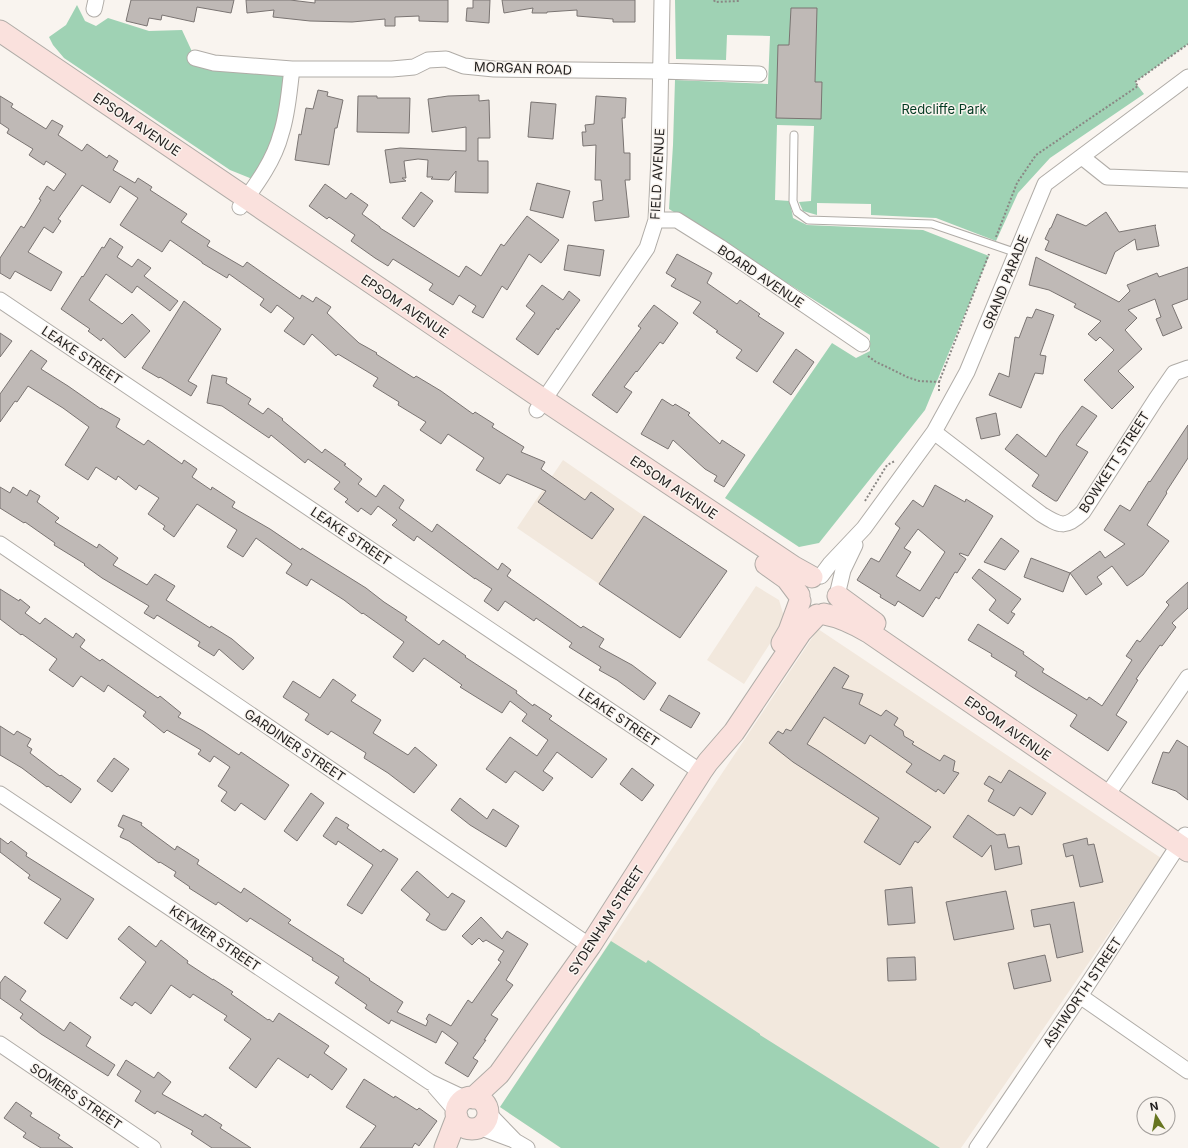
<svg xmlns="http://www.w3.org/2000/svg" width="1188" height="1148" font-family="Inter,sans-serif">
	<rect width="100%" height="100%" fill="#f9f4ef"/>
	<path fill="#f2e8dd" d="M563,460L644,516L599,584L517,528Z
		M756,586L779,600L785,620L744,684L707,660Z
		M818,629L1161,858L961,1148H561L500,1107Z"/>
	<path fill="#9fd2b4" d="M675,0H1188V44L1135,82L1144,94L1050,158L1018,193L996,241L936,218L871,215V204L817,203V215L803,211L799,202L811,201L814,126L777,125L775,200L790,201L793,218L807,225L923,230L989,256L925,410L819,543L799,547L725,498L832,343L856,358L870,351V335L669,209L673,145L675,80L768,84L770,36L727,35L726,60L676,59Z
		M77,5L85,21L96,26L108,18L149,31L182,30L195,58L292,69L287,112L257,181L230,170L64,58L53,45L49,37L66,25Z
		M611,941L646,963L648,960L760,1034V1035L940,1148H561L500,1107Z"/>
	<path fill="#bfb9b6" stroke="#7a7472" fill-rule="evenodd" d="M131,0H234L231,13L197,7L194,22L162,15L161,20L149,18L147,26L126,21Z
		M246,0H290L315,3V0H448V22L419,21V16L395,17V26H385V19L352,22L310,21L273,17L274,10L247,13Z
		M473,0H490L489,23L466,21L467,8H473Z
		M502,0H635V22H613V19L577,16V10L547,12V13H532L533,8L504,13Z
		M791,8H817L815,82H822L821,119L776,118L778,45H789Z
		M318,90L328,92L327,96L343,100L337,128H335L329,165L295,160L299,134L301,135L306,108L313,109Z
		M479,95V101L489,100L490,138H478V161H488V193L455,192L456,171L449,180L431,179L433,177H427L428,160L418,159L404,161L406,178H402L406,181L390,183L385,150L400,148L466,151V127L432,132L428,99L448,96Z
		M0,96L13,104L11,107L46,129L52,120L63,126L58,135L82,151L87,144L107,158L109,155L118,161L113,170L135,183L138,178L152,187L150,190L187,214L181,222L210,241L207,246L243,267L247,262L300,299L302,295L313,302L316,297L331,307L327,313L359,343L377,353L376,354L414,378L416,376L441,391L473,414L475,412L494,424L492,427L524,447L521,452L545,462L541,469L585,500L591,492L614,509L592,539L538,502L546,491L507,474L500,484L476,470L484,458L448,434L441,444L420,430L426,422L398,405L399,402L373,386L378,378L338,354L336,356L312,334L304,345L284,331L294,318L277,305L271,313L260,305L264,299L229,274L227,278L202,263V262L170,240L162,252L120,225L138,198L120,186L110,203L82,185L58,219L61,221L53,233L44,227L28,252L62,272L51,291L15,271L10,279L0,273V258L21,226L24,228L41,200L39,199L47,186L54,191L66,174L46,161L44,165L29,155L33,149L7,133L9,129L0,123Z
		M358,96H377V98H410L409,133L357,132Z
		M596,96L626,98L625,118H622L624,153H630V180H625L629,217L595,221L593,202L603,200L601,180H595L596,145L583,146L582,132H586L585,125L594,124Z
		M531,102L556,104L553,139L528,137Z
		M537,183L570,191L563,218L530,210Z
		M325,184L346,199L351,193L368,205L362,214L380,227V228L459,277L466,266L481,276L501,244L504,246L527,216L559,240L541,263L529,254L507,290L502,286L483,318L472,312L476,306L459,295L453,305L429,290L433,284L393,259L388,266L375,258L351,241L355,235L329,217L327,219L309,206Z
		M421,192L433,201L414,227L402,218Z
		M1106,212L1119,232L1156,225L1155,226L1159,246L1137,250L1135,239L1115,252L1106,274L1045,250L1049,241L1045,239L1050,228H1051L1057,214L1086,226Z
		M110,238L123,247L117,257L132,267L138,259L151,268L144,276L178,301L170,311L137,286L132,293L106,274L89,300L122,324L132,314L150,331L125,358L103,338L101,341L88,331L90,329L61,309L82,276L83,277L102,247L104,248Z
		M568,245L604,250L600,276L564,270Z
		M677,254L712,273L707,283L737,304L740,300L760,314L758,316L784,333L757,372L736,358L742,350L716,332L718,331L693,313L701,302L671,286L676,279L666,273Z
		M1036,257L1119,302L1130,291L1127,285L1157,273L1159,277L1188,267V299L1172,305L1182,328L1163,336L1156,319L1161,317L1155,299L1128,310L1137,318L1125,330L1142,349L1118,371L1134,387L1112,409L1084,380L1114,350L1100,337L1096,341L1088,334L1101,321L1074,307L1076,304L1049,290L1029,285Z
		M542,285L563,300L569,291L580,300L558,330L557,328L538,355L516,339L535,313L526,306Z
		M184,301L221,329L188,381L197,386L191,396L160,377L159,378L142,368Z
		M654,305L678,323L663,344L660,342L637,372L636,371L624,387L632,392L617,413L592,395L641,328L638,326Z
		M1036,309L1054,315L1040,355L1046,356L1043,374L1035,373L1021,408L989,395L999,373L1009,377L1015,337L1019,338L1027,317L1032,318Z
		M0,333L12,341L0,357Z
		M796,349L814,362L791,395L773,382Z
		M31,350L47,361L41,369L68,386L101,409V408L120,419L116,427L144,445L148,440L182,464L184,460L197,469L192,477L211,490L212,487L235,502L232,507L270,529L301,550L302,548L366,588L384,602L407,617L405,620L439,645L443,640L466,656L465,657L517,691L516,693L533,706L534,704L552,716L549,719L607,759L592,778L557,752L543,771L553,778L543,791L515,771L506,783L486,769L510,737L537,756L548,740L522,721L527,714L510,701L502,713L460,687L462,685L424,658L413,672L393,657L404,642L363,613L362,614L344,600L311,579L307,586L286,573L292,564L256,538L243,557L227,547L237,530L197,504L174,537L163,529L165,526L148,514L159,498L139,485L136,490L118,476L116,480L96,467L88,480L65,465L89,427L63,408L28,386L17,402L15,401L0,422V394Z
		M212,375L227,378L226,383L251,399L248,404L263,414L268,408L283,419L282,420L322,453L325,449L346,464L344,465L362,479L358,484L376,497L384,485L404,500L399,508L432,532L437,524L498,570L502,563L511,570L507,576L581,628L583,626L604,639L599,647L632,665L656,683L644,700L617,680L599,670L601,667L569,647L572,643L536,618L534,621L505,601L498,611L484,601L492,589L475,578V579L417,536L414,541L392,525L397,520L378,506L371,515L361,508L358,512L345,502L348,499L334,489L340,482L308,459L305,463L271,435L269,438L222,406L207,403Z
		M662,399L673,406L675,404L690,413L688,415L720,444L722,440L745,455L724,487L714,481L717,476L705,469L673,440L668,449L641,434Z
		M1082,406L1097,416L1076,445L1088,452L1057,501H1055L1032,486L1039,475L1005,449L1017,434L1046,457L1060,435Z
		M996,413L1000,435L981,439L976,418Z
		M1188,425V458L1166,492L1167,493L1147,525L1169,541L1143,575L1127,586L1112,566L1097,577L1102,584L1086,595L1070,573L1063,592L1024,577L1031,558L1070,573L1100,551L1105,558L1125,544L1104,530L1120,505L1130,511L1149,481L1150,482Z
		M935,485L965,502L966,499L993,516L968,556L960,553L959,554L966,559L957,573L955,572L939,599L936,597L923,617L898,601L895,606L880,597L881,595L857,580L871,558L879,562L900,528L895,524L913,500L923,507ZM918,529L945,552L920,591L896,576L911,552L904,548Z
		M0,487L10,493L13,487L27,496L30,490L40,496L37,502L59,518L55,522L97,548L99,544L118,558L113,565L147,585L155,574L175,586L166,600L210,628L211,626L232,639L254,658L243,670L219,649L214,656L198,646L200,642L157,615L154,619L144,613L149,606L102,578L84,565L85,564L54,545L55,543L25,522L24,523L0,508Z
		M644,516L727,571L680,638L599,584Z
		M1001,538L1019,551L1005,570L984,562Z
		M979,569L1021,599L1011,612L1015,614L1008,624L989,610L996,600L972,578Z
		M1188,582V608L1172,623L1176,627L1162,646L1160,645L1136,679L1138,680L1116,715L1127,722L1108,751L1070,726L1077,715L1032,687L1015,676L1017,672L991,656L992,654L968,640L978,624L1024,652L1023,654L1044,669L1042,672L1087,700L1089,697L1102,706L1132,660L1126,656L1137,640L1140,642L1169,605L1166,602Z
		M0,589L19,601L20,599L30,607L25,613L40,624L45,618L73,638L76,633L85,640L80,647L100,661L102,659L158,698L160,696L181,713L178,717L203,731L239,755L241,752L289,785L265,820L241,803L235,811L221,801L227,792L218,786L230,767L214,756L210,762L198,754L201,750L167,730L164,733L143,716L146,712L108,685L104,692L81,676L73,687L49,670L57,659L22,634L21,635L0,619Z
		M834,667L849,676L842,688L863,694L859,704L881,716L886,710L898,718L894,725L903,731L904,736L914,742L912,744L940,761L944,755L955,761L953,771L959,773L944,794L938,789L936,792L906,772L912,764L870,735L865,744L824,717L807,744L817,750L931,827L918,843L915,841L900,865L864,842L879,818L793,762L769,743L778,731L783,734L786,729L791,731Z
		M333,679L356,695L351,701L381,720L373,733L408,755L415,747L437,765L414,793L388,773L364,758L366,753L331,731L328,735L305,720L309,714L283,697L293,681L320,698Z
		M669,695L700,713L691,728L660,710Z
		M0,726L14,735L17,731L31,739L27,746L32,749L30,753L60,776L61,775L81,789L71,803L48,786L47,787L22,768L0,755Z
		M1177,740L1188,747V800L1176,791L1152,783L1163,752L1169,753Z
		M114,758L129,769L112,792L97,781Z
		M632,768L654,785L642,801L620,784Z
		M1009,770L1046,793L1032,815L1020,807L1014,816L988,801L994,790L984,784L989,776L1001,783Z
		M311,793L324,803L297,841L284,831Z
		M460,798L487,819L493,809L519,826L506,847L470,825L451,810Z
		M123,815L142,823L141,825L175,850L177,846L199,860L197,864L241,893L244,888L291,920L288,923L344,959L343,961L370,979L369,980L403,1002L397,1012L426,1026L428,1021L426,1019L429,1014L451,1026L468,1000L472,1003L501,962L498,960L504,951L486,940L483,942L479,938L472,945L462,936L481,917L502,939L507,931L528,944L506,980L513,985L491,1015L498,1019L484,1040H486L473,1058L478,1061L468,1077L445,1063L458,1043L442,1031L436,1043L391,1020L389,1024L365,1008L367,1005L335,983L339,977L312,960L313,958L250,918L247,922L218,902L216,905L189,888L190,887L174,876L176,872L160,862L159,863L129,841L120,837L124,829L118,826Z
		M968,815L997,835L1005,834L1008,848L1019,846L1022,864L995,870L991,845L982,857L953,837Z
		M336,817L349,825L347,828L381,852L383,849L398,859L362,914L347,905L373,865L338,841L336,845L323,836Z
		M0,838L8,844L11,841L27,853L26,856L94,899L67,939L44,923L61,899L28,878L30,875L0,852Z
		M1087,838L1088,845L1094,844L1103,882L1080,887L1073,855L1066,857L1063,844Z
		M417,871L448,898L452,893L465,901L446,930H442L426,920L430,914L401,890Z
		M912,887L915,923L888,925L885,890Z
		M1006,891L1014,929L954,940L946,902Z
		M1074,902L1083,952L1057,958L1050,924L1034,927L1031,910Z
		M129,926L156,947L161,940L188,961L187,963L213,980V979L233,992L231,994L268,1020L269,1019L273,1022L279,1013L329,1046L324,1053L347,1069L332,1090L310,1074L308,1078L278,1058L256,1088L229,1068L251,1039L224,1020L227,1016L193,994L190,998L171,985L151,1014L135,1002L132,1006L120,998L146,962L118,939Z
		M1045,955L1051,981L1014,989L1008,963Z
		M915,957L916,980L888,981L887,958Z
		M5,976L26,991L20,1000L64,1031L70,1022L91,1037L86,1046L115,1065L108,1076L41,1034L20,1018L23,1014L0,998V983Z
		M126,1060L154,1078L158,1072L171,1082L162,1094L203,1117L205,1114L222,1125L220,1128L251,1148H212L191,1134L193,1131L157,1111L155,1114L135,1101L141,1091L117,1075Z
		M364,1079L394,1098L395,1096L417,1110L419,1108L437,1121L419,1146L415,1143L412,1148H360L376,1126L346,1107Z
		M16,1102L32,1113L30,1116L60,1135L58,1138L73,1148H41L23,1137L26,1133L4,1118Z"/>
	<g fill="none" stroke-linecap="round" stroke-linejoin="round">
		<g stroke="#b0aca7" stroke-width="9">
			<path id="lane" d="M794,135L793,201L797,212L808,220L932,224L1017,253"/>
		</g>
		<g stroke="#b0aca7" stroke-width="17">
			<path id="street" d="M94,9L96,0
				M195,58L214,63L292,69H392L414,67L428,60L446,59L464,66L494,69L660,71L759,74
				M1082,157L1107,177L1188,180
				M240,207C256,185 274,161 281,134C288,113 289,91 292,69
				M656,220H677L720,247L862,344
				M0,300L701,772
				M537,410L647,248L656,220L659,158L662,0
				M934,432L1041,514C1060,526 1066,529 1083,512L1156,399L1174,373L1188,368
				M0,544L590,946
				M821,576L830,564L864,528L934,432L967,372L1045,184L1188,77
				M838,591L843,570L855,545
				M0,794L430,1082L466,1099
				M1107,795L1188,677
				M1080,996L1188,1071
				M0,1044L153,1148
				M435,1087L456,1111
				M488,1113L515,1141L527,1148
				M479,1127L511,1139
				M977,1148L1080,996L1185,835"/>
		</g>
		<g stroke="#b0aca7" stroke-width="23">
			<path id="secondary" d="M0,31L544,400L794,567L812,577
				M766,564L787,579L799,595
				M838,596L875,623
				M824,614C841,617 855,624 870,633L1188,851
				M782,643L789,631L800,601
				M456 1113a16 16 0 1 1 32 0a16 16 0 1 1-32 0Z
				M473,1098L499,1074L590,946L701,772L708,762L734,732L801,632L817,615
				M445,1148L457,1117"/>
		</g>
		<path stroke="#8a8784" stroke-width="2" stroke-dasharray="2 2" stroke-linecap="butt" d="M714,0L715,2L739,1
			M996,237L1017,183L1036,155L1138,86L1135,82L1188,44
			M868,356L876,362L887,367L907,377L919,381L939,382V392
			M939,382L989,254
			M865,501L887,465L895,461"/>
		<use href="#lane" stroke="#fff" stroke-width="7"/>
		<use href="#street" stroke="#fff" stroke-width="15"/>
		<use href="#secondary" stroke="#fae1dd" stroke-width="21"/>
	</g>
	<g text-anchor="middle" stroke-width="3" stroke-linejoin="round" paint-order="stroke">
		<g font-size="13" fill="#201e1d" stroke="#f9f4ef">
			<text transform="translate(523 68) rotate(2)" y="5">MORGAN ROAD</text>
			<text transform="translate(137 124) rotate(34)" y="5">EPSOM AVENUE</text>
			<text transform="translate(657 174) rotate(-87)" y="5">FIELD AVENUE</text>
			<text transform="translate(761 276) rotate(34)" y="5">BOARD AVENUE</text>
			<text transform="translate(1005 282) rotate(-68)" y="5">GRAND PARADE</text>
			<text transform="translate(405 306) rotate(34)" y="5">EPSOM AVENUE</text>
			<text transform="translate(82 355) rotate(34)" y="5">LEAKE STREET</text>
			<text transform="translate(1114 462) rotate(-57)" y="5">BOWKETT STREET</text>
			<text transform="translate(674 487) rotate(34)" y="5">EPSOM AVENUE</text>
			<text transform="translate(351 536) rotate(34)" y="5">LEAKE STREET</text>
			<text transform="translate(619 717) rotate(34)" y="5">LEAKE STREET</text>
			<text transform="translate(1008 728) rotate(35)" y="5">EPSOM AVENUE</text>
			<text transform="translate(295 745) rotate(34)" y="5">GARDINER STREET</text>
			<text transform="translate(606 920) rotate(-57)" y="5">SYDENHAM STREET</text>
			<text transform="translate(215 938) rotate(34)" y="5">KEYMER STREET</text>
			<text transform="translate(1082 992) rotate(-56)" y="5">ASHWORTH STREET</text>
			<text transform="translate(76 1096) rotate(34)" y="5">SOMERS STREET</text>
		</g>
		<g font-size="13" fill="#003920" stroke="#f9f4ef">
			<text x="944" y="114">Redcliffe Park</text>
		</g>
	</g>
	<g transform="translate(1156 1116) rotate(349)"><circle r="19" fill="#f9f4ef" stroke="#a29e9b"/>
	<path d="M0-3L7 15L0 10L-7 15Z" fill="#677521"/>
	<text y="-6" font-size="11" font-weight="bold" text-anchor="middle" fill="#201e1d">N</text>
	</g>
</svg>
